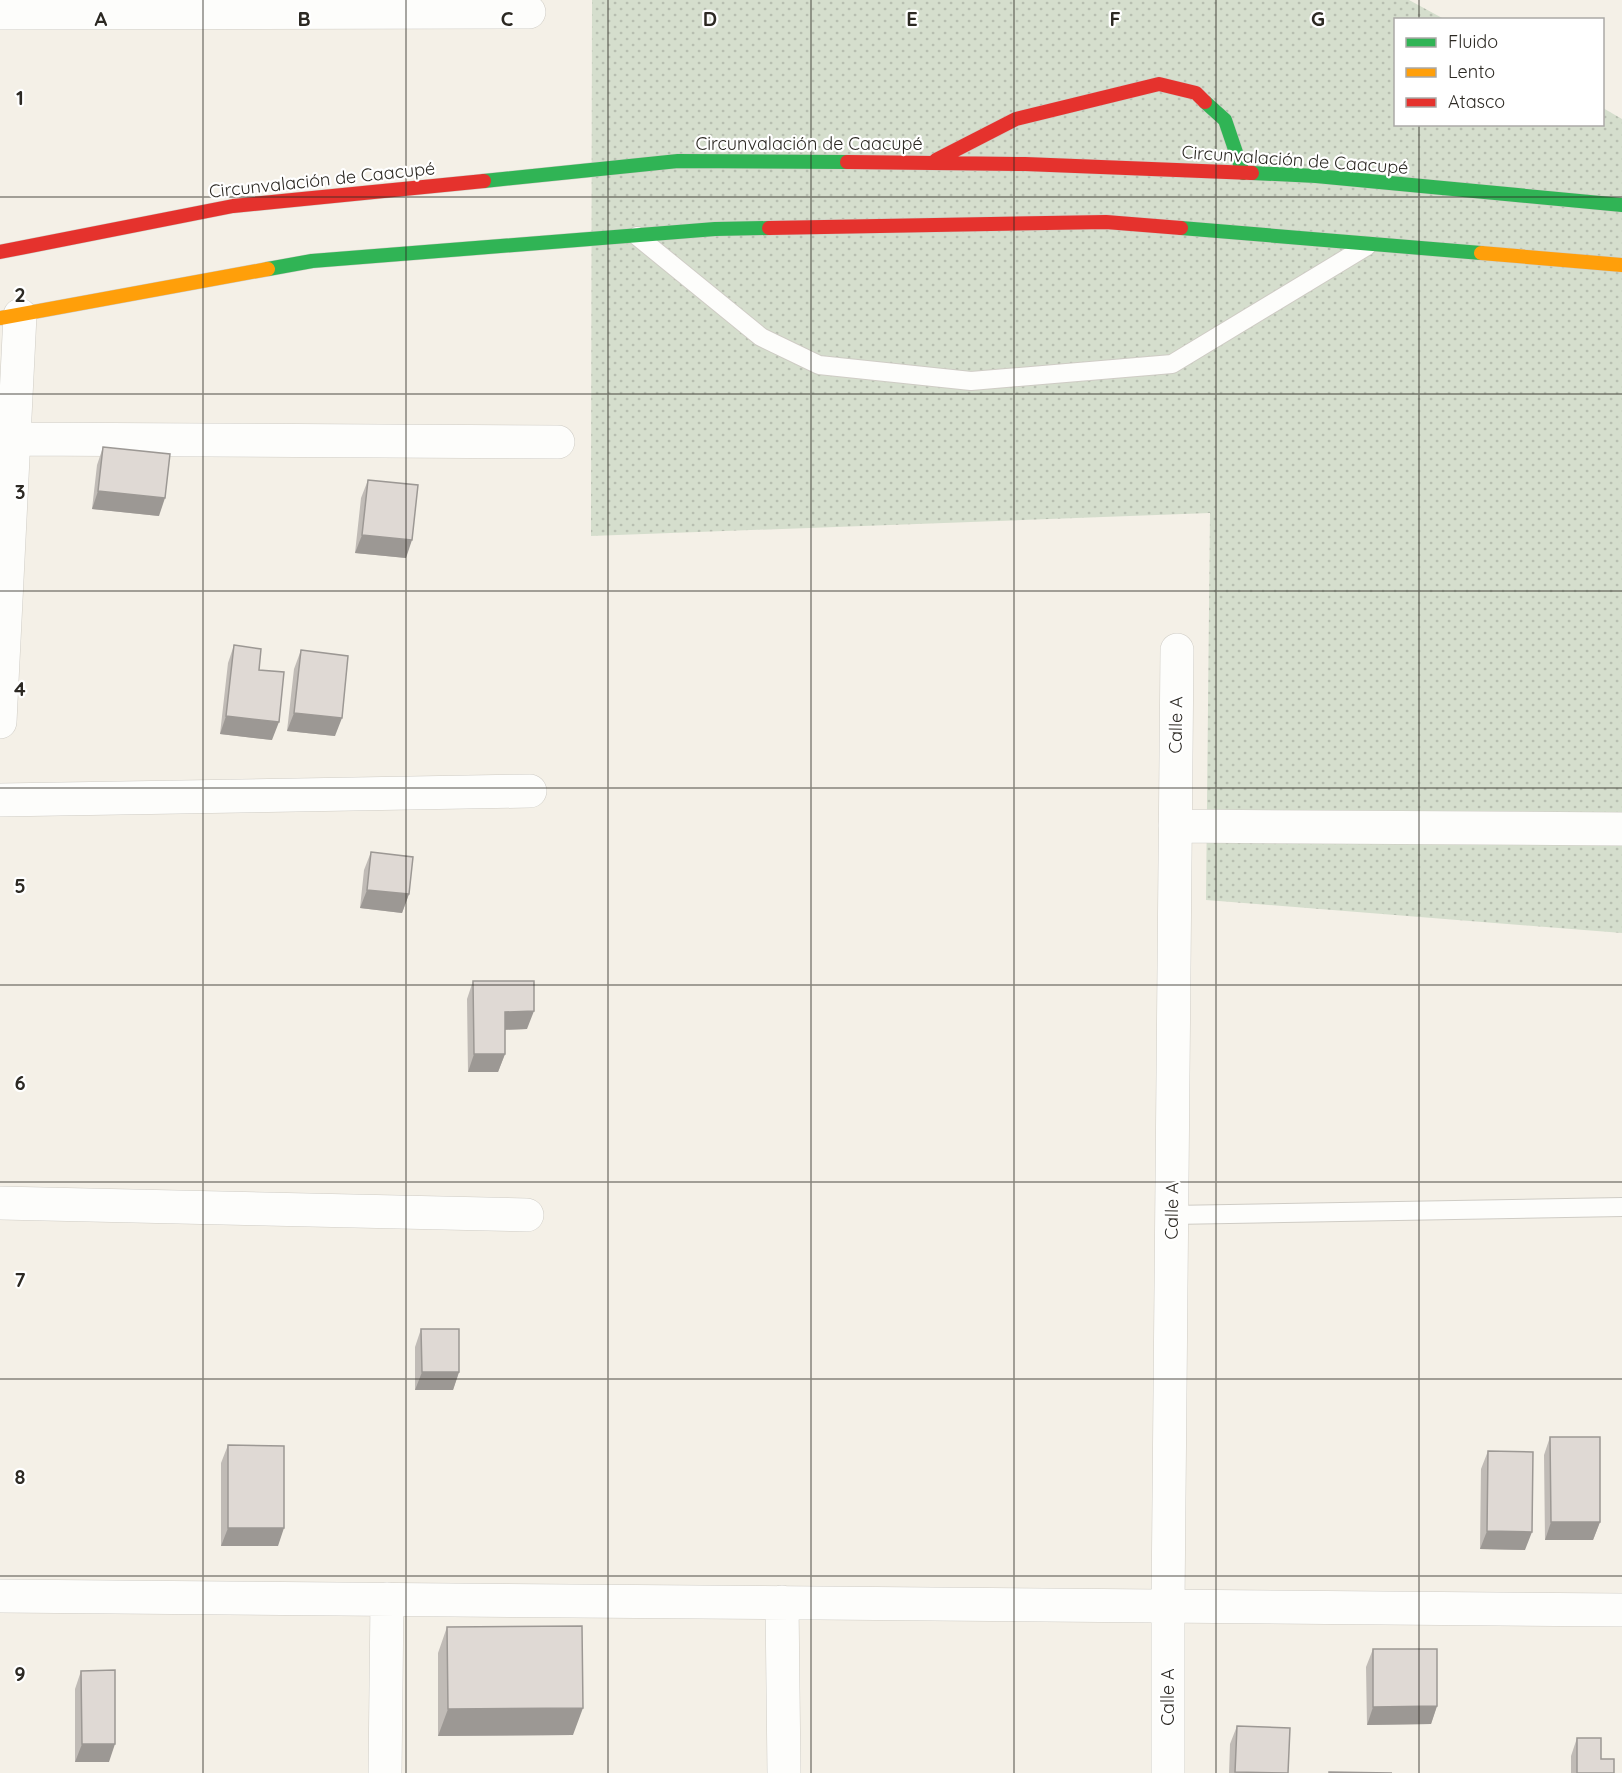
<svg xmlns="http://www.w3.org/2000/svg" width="1622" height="1773" font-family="Quicksand,sans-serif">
	<defs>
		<pattern id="grass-dots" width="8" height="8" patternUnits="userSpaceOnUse" patternTransform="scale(1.5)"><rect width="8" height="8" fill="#d5decd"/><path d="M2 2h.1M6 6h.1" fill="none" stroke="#b7beb0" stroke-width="1.8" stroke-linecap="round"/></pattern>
	</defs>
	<rect width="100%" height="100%" fill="#f4f0e7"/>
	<path fill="url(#grass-dots)" d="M592,0H1409L1444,19L1396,20V124H1602L1603,108L1622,119V933L1206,900L1210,513L591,536Z"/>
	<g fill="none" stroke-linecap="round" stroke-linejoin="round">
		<g stroke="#cfccc5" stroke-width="20">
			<path id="lane" d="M637,236L761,337L819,365L971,381L1172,364L1367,246
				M1172,1215L1622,1207"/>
		</g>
		<g stroke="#cfccc5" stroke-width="34">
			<path id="street" d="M0,13L529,12
				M14,439L558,442
				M0,722L20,315
				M0,800L530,791
				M1175,826L1622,829
				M0,1203L527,1215
				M0,1596L1622,1610
				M782,1602L784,1773
				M385,1773L387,1599
				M1168,1773V1606L1177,650"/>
		</g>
		<g stroke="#cfccc5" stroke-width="15">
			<path id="fast" d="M1205,102L1225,120L1243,173
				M1252,173L1316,176L1622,205
				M484,181L678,161L847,162
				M1181,228L1481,253
				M268,269L312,261L715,229L769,228"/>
		</g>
		<g stroke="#cfccc5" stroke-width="15">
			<path id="slow" d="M1481,253L1622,265
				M0,318L268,269"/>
		</g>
		<g stroke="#cfccc5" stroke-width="15">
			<path id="jam" d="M936,160L1016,119L1159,84L1196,93L1205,102
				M847,162L1025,164L1252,173
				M769,228L1106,222L1181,228
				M0,252L233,206L484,181"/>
		</g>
		<use href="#lane" stroke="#fdfdfb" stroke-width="18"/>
		<use href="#street" stroke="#fdfdfb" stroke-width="33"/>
		<use href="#fast" stroke="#30b455" stroke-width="14"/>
		<use href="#slow" stroke="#ff9f0a" stroke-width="14"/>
		<use href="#jam" stroke="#e5322d" stroke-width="14"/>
	</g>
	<path fill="#c0bbb6" d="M103,447L159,516L92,509L97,465Z
		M368,480L406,558L355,553L361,498Z
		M234,645L259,670L272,740L220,734L228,663Z
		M301,650L335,736L287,731L294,669Z
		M371,852L409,894L402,913L360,908L364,870Z
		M473,981L527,1029L505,1030V1054L498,1072H468L467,999Z
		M421,1329L459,1372L453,1390H415V1347Z
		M1550,1437L1600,1522L1593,1540H1545L1544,1455Z
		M228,1445L278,1546H221V1463Z
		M1488,1451L1525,1550L1480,1549L1481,1469Z
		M447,1627L573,1735L438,1736V1653Z
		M1373,1649L1437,1706L1431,1724L1367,1725L1366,1667Z
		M81,1671L109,1762H75V1689Z
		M1237,1726L1288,1773H1229L1230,1744Z
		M1577,1738L1601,1759L1614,1773H1571V1756Z"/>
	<path fill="#9c9894" d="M98,491L165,498L159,516L92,509Z
		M362,535L412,540L406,558L355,553Z
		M294,713L342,718L335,736L287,731Z
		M226,716L279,722L272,740L220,734Z
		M367,890L409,894L402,913L360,908Z
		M534,1011L527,1029L498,1030L505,1012Z
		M474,1054H505L498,1072H468Z
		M422,1372H459L453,1390H415Z
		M1551,1522H1600L1593,1540H1545Z
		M228,1528H284L278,1546H221Z
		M1487,1531L1532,1532L1525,1550L1480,1549Z
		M1437,1706L1431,1724L1367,1725L1373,1707Z
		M583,1708L573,1735L438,1736L448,1709Z
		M82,1744H115L109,1762H75Z"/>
	<path fill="#dfd9d4" stroke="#9c9894" stroke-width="1.5" d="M103,447L170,454L165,498L98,491Z
		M368,480L418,485L412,540L362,535Z
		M234,645L261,649L259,670L284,672L279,722L226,716Z
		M301,650L348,656L342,718L294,713Z
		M371,852L413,857L409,894L367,890Z
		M473,981H534V1011L505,1012V1054H474Z
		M421,1329H459V1372H422Z
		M1550,1437H1600V1522H1551Z
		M228,1445L284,1446V1528H228Z
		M1488,1451L1533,1452L1532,1532L1487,1531Z
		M582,1626L583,1708L448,1709L447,1627Z
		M1373,1649H1437V1706L1373,1707Z
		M115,1670V1744H82L81,1671Z
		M1237,1726L1290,1728L1288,1773L1235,1772Z
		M1577,1738H1601V1759H1614V1773H1577Z
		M1329,1772L1392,1773H1329Z"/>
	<path fill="none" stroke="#2c2923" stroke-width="1.5" stroke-opacity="0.55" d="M203,0V1773M406,0V1773M608,0V1773M811,0V1773M1014,0V1773M1216,0V1773M1419,0V20M1419,124V1773M0,197H1622M0,394H1622M0,591H1622M0,788H1622M0,985H1622M0,1182H1622M0,1379H1622M0,1576H1622"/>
	<g text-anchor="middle" stroke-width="4.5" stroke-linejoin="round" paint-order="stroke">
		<g font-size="18" fill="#2c2923" stroke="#fff">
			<text x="809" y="150">Circunvalación de Caacupé</text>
			<text transform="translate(1295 160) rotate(4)" y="6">Circunvalación de Caacupé</text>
			<text transform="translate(322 180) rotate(-6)" y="6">Circunvalación de Caacupé</text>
			<text transform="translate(1176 725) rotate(-89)" y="6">Calle A</text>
			<text transform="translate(1172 1211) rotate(-89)" y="6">Calle A</text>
			<text transform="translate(1168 1697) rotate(-90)" y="6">Calle A</text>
		</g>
	</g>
	<g font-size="20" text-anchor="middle" font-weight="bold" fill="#2c2923" stroke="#fff" stroke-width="4.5" stroke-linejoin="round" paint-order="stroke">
		<text x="101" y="26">A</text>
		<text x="304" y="26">B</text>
		<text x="507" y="26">C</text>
		<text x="710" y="26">D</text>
		<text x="912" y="26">E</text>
		<text x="1115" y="26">F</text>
		<text x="1318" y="26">G</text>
		<text x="20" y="105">1</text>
		<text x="20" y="302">2</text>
		<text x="20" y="499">3</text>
		<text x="20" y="696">4</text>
		<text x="20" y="893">5</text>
		<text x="20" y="1090">6</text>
		<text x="20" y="1287">7</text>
		<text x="20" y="1484">8</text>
		<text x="20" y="1681">9</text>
	</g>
	<rect x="1394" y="18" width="210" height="108" fill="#ffffff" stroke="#aba9a7" stroke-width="1.5"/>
	<rect x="1406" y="38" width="30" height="9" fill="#30b455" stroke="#aba9a7" stroke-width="1.5"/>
	<text x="1448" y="48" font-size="18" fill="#2c2923">Fluido</text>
	<rect x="1406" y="68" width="30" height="9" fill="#ff9f0a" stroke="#aba9a7" stroke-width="1.5"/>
	<text x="1448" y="78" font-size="18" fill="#2c2923">Lento</text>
	<rect x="1406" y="98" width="30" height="9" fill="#e5322d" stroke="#aba9a7" stroke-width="1.5"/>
	<text x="1448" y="108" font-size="18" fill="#2c2923">Atasco</text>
</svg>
